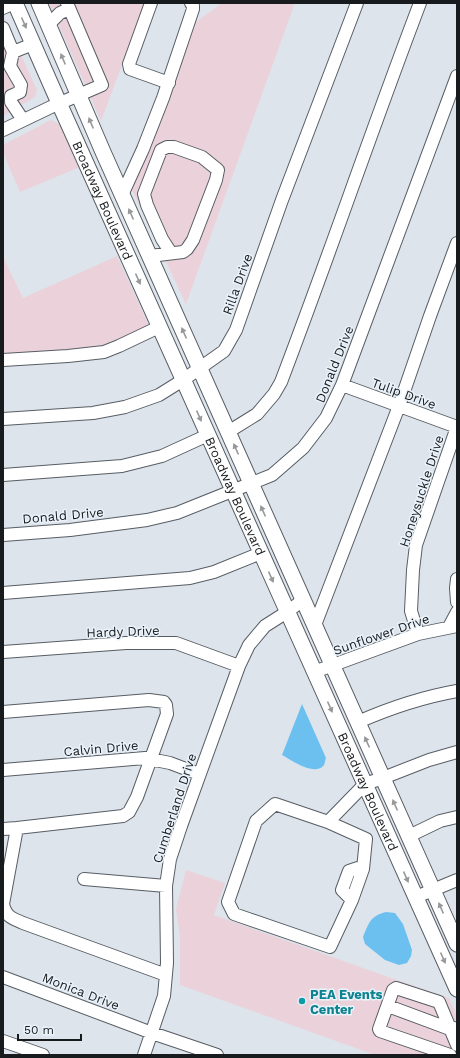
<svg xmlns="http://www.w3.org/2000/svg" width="460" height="1058" font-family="'Work Sans',sans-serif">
	<rect width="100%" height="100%" fill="#dde4ec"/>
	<path fill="#ebd2da" d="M49,3H145L101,121Z
		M220,3H295L186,304L131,188L193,24L218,6Z
		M3,16L37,90L35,97L3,116Z
		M51,120L61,125L80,167L20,192L3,153V145Z
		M117,256L151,330L106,349L3,357V257L23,298Z
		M186,870L225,883L214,915L411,985L449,998L457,1016V1055H375L180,985V936L176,909Z"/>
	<path fill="#6bc0f0" d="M302,704L326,758C325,760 325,763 324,765C315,777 291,760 282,755Z
		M386,912L395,913L403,924L412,950L411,956L407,963L399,965L385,960L365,944L363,937C369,923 370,916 386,912Z"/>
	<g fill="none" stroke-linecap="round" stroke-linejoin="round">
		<g stroke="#575d64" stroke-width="14">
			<path id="minor" d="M151,3L129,64L130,69L169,83
				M3,8L14,3
				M48,25L60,13L69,9
				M3,28L13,52
				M23,120L11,102V96L20,92L21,85L10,66L13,52L33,44
				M3,130L51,107L102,85L67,3
				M122,195L143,149L163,98L193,9V6L191,3
				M150,256L183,252L187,249L193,240L216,180L218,170L202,157L174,147H167L161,150L144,194L147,205L162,239L171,253
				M3,360L68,356L104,352L119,346L159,327
				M342,385L457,427
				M3,419L93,413L125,407L159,395L183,380L224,351L236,330L282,200L357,3
				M228,432L257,414L274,394L281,382C329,256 372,129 420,3
				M3,475L122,466L162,456L208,435
				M3,535L70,530L147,520L177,513L272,475L303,448L326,418L342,385L457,76
				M457,579L456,588L457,602
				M3,593L190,578L214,572L261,553
				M315,625L399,406L430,316L457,243
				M449,627L457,612
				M418,634L411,611L413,570L416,545L457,427
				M3,652L126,643H176L239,666
				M314,672L418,634L457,626
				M3,712L149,700L164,702L166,705L167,714L137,797L129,812L123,816L17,828
				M358,722C390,708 423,697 457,691
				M3,770L145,758L170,763L199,774
				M328,822L366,839L363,869
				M3,829L17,828L3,904C6,917 12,918 23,923L166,975
				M409,836L440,821L457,817
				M84,879L166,886
				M416,897L457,880
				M352,900L363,869L358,868L349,871L342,890L352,900L330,947L234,914L228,902L256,821L275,804L328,822L365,784L383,778L429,760L457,752
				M3,977L152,1033L217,1055
				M388,1006L450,1029L454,1028
				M3,1041L43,1055
				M144,1055L164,996L167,963L166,886L170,859L181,826L239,666L249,645L265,626L287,612L303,600
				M450,1055L380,1031L379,1029L393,990L396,988L439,1002L457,1045"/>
		</g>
		<g stroke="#575d64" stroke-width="17">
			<g id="major">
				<path id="s1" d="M15,3L59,103L457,989"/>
				<path d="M39,3L103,152L457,944"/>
			</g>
		</g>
		<use href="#minor" stroke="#fff" stroke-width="12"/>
		<use href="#major" stroke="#fff" stroke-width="15"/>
	</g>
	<defs><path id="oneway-solid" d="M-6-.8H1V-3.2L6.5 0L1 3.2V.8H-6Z"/></defs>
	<g fill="#979899">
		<use href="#oneway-solid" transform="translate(24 23) rotate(66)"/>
		<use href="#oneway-solid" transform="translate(63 59) rotate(-113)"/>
		<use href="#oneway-solid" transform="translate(91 123) rotate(-113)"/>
		<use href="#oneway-solid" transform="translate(131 214) rotate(-114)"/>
		<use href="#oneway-solid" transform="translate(138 279) rotate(66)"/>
		<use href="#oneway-solid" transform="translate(184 333) rotate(-114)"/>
		<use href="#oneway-solid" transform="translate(199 416) rotate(66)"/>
		<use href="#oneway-solid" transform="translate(236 449) rotate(-114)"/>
		<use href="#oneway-solid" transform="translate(263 511) rotate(-114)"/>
		<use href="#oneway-solid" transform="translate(271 577) rotate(66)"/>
		<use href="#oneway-solid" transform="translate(330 707) rotate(66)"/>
		<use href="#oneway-solid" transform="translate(367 742) rotate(-114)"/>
		<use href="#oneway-solid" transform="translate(395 805) rotate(-114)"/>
		<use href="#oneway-solid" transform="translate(406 877) rotate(66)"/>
		<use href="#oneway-solid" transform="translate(441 908) rotate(-114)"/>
		<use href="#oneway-solid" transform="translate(443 958) rotate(66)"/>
	</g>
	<circle fill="#0f9aa8" stroke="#eaf2fa" stroke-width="1.5" cx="302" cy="1001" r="4"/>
	<g text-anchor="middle" stroke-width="3" stroke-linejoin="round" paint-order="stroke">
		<g font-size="13" fill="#181b1d" stroke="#eaf2fa">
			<text dy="5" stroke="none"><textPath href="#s1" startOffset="216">Broadway Boulevard</textPath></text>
			<text transform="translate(237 284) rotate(-70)" y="5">Rilla Drive</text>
			<text transform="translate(334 364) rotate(-68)" y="5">Donald Drive</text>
			<text transform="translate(404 393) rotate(20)" y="5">Tulip Drive</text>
			<text transform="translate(421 491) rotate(-72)" y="5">Honeysuckle Drive</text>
			<text dy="5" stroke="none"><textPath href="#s1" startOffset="540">Broadway Boulevard</textPath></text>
			<text transform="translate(63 515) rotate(-5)" y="5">Donald Drive</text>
			<text transform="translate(123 631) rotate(-2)" y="5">Hardy Drive</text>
			<text transform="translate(381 634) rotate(-19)" y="5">Sunflower Drive</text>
			<text transform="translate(101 748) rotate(-5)" y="5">Calvin Drive</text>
			<text dy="5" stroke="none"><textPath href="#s1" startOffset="864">Broadway Boulevard</textPath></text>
			<text transform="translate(174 808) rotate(-72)" y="5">Cumberland Drive</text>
			<text transform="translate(81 991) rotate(21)" y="5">Monica Drive</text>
		</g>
		<g font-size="13" font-weight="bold" fill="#0d838f" stroke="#eaf2fa" text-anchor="start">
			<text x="310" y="999">PEA Events<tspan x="310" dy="15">Center</tspan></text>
		</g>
	</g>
	<rect width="460" height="1058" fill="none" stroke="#181b1d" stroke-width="8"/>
	<path d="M18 1034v6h63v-6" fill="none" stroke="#181b1d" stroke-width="2"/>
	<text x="24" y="1034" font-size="12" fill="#181b1d" stroke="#eaf2fa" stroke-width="3" paint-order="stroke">50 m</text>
</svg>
